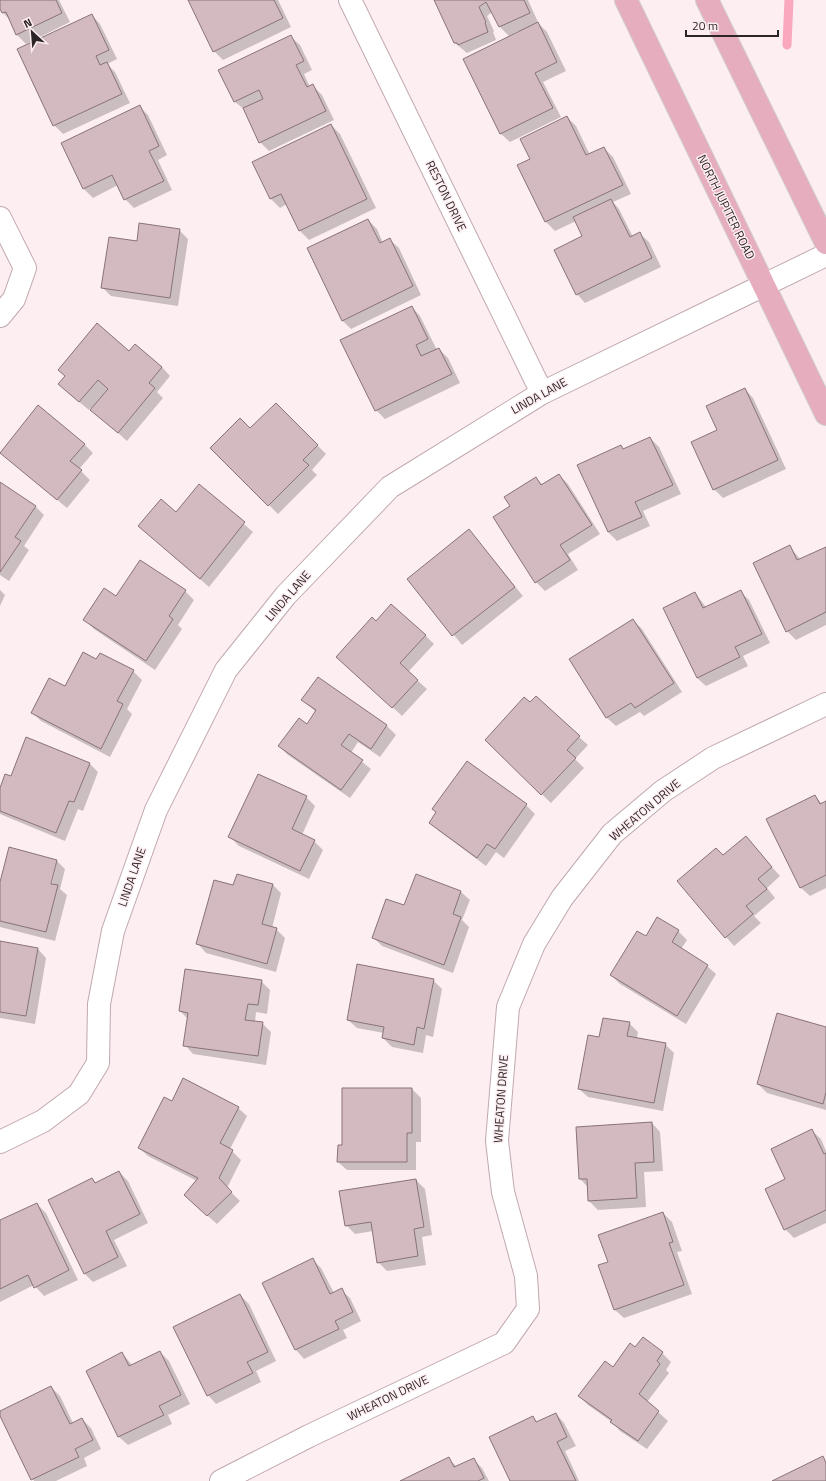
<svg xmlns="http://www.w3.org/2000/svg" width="826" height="1481" font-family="'Titillium Web',sans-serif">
	<rect width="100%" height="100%" fill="#fdeef1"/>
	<path fill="#0003" fill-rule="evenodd" d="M0,0H59L70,22L26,44L17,35L11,21L3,13L0,7Z
		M189,0H278L291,27L223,60L214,51Z
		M435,0H528L538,22H537L547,32L566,71L543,82L561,117L510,142L501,134L465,59L519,33L518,31L509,36L500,27L492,12L487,16L494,31L493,32L496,40L467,53L455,43Z
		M92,15L100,24L117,59L107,64L115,72L130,103L63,134L54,125Z
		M291,37L300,45L312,70L304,74L310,87L313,86L322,95L334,120L269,151L260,142L245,110L235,102L220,71Z
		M139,106L148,115L167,155L158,160L172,190L134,208L125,199L118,185L93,198L84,189L62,143Z
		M567,117L576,126L590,155L604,148L613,157L631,194L613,202L619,209L633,237L640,234L649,242L661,267L585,303L577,294L583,237L576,221L555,231L546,222L518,166L531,159Z
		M331,125L340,134L376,208L309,240L300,231L287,204L280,208L271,199Z
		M368,220L377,229L383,243L390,240L399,248L421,295L351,329L342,320Z
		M179,230L188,239L178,306L111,296L102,287Z
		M412,307L420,316L437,350L439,349L448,358L460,383L385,419L376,410Z
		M129,352L162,367L170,376L157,392L163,398L127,441L90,408L89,410L68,393L66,377L59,370Z
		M745,389L753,398L786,469L723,498L714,489L718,430Z
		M276,404L326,454L312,470L317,475L278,514L212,448L250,430Z
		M650,438L659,447L681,494L643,511L650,526L617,541L608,532L621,446L624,450Z
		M84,444L93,453L79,469L90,480L67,508L1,453Z
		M559,475L568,484L600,534L568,554L578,570L545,591L536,582L494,518L512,506L536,478L543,485Z
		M0,483L35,506L44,515L24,546L29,550L9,581L0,575Z
		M199,485L253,532L209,587L139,526L176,513Z
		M469,531L523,596L462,645L409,579Z
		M789,546L801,560L826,548V625L796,640L787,631Z
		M140,562L185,591L194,600L178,625L182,629L155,670L94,629L85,620L117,598Z
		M0,590L5,595L0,606Z
		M740,591L749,600L770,643L743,656L748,666L706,686L697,678L695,593L706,607Z
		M633,620L642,629L682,692L644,716L640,712L616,726L607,718L570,660Z
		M376,622L425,635L434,644L408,672L427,689L402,716L347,665Z
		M97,660L133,671L142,680L127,709L132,714L110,757L41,721L32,712L66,687Z
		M318,678L387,726L396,735L380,757L358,742L351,753L371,769L350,798L288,755L279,746L308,725L316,712L302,700Z
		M579,737L588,745L575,759L584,768L551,803L529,782Z
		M467,762L526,805L535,814L504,858L496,852L486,866L439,831L430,822Z
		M89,763L98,772L83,811L78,809L65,841L0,814V790L11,778Z
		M815,796L822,804L826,802V888L810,896L801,888Z
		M306,797L315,806L302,835L314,841L323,850L309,879L239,846L230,837Z
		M745,837L780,876L767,888L775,898L754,916L761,923L734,946L726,937L723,856Z
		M56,860L65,869L60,889L67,895L55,941L0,927V883ZM54,865H56L51,889L49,888Z
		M416,875L461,892L470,900L462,920L469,927L453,973L382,946L373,937L405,907Z
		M273,885L281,893L272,928L276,929L285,938L276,972L206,953L198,944L234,887Z
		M678,931L687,940L681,949L707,966L716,974L686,1024L620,984L611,975L646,937Z
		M0,942L38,949L46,958L35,1024L0,1018Z
		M433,980L442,989L433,1037L426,1035L423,1053L392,1047L383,1038L384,1033L357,1028L348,1020Z
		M261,981L270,990L267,1014L256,1012L255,1022L262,1023L271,1032L266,1065L193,1054L185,1045L188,1019L180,1011Z
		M629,1023L638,1032L637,1038L665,1044L674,1053L663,1111L588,1097L579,1089L600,1038Z
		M826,1028V1110L767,1093L758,1084Z
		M343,1089H412L421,1098V1142H416V1170H347L338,1162L343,1146Z
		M172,1102L238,1108L247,1116L230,1149L241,1160L227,1188L240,1201L217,1224L194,1204L197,1181L148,1156L139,1148Z
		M652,1123L660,1132L663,1171L644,1172L646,1207L598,1210L589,1201L588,1187L580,1179L577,1128Z
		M812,1131L821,1139L826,1151V1223L794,1238L785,1229L787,1180Z
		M119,1172L128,1181L148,1223L114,1240L127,1266L93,1282L84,1273L92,1179L96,1183Z
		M416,1180L425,1189L432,1235L422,1237L426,1265L387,1271L378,1262L373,1231L355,1234L346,1225Z
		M37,1204L46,1213L78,1280L44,1296L34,1285L0,1302V1222Z
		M663,1213L672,1222L682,1251L677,1252L692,1294L624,1318L615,1310L609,1263Z
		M312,1259L321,1268L334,1293L341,1290L350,1298L361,1321L343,1330L347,1338L304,1359L296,1350L263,1283Z
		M240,1295L249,1304L276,1361L256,1371L261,1382L216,1404L208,1395Z
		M635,1348L662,1353L671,1362L666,1370L669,1373L647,1402L668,1421L647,1449L620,1431L612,1422L588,1405L579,1396Z
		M160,1352L169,1361L190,1404L168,1415L172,1424L128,1445L119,1437L87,1371L122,1353L133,1366Z
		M51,1387L60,1396L73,1423L82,1419L91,1428L101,1449L84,1458L87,1466L56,1481H34L0,1412Z
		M556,1414L564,1423L576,1446L565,1451L579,1481H511L533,1417L538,1423Z
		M449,1459L457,1467L473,1459L482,1468L489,1481H402Z"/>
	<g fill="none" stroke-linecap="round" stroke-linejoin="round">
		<path stroke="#faa8be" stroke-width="9" d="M787,45L789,0"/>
	</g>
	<path fill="#d2bac0" stroke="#897378" d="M0,0H56L62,13L16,35L6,12L2,13L0,9Z
		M188,0H274L283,18L213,52Z
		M434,0H524L530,13L499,27L486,2L479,7L486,22L485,23L488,32L458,45L457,43H454Z
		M92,14L109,50L96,56L100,65L107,62L122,94L53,126L17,49Z
		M538,22L557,62L535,73L553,108L500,134L463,59Z
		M291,35L304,61L296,65L307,87L313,84L326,111L259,143L243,108L263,99L259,90L234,102L218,70Z
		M140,105L159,146L149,151L164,181L124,200L112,175L83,189L61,143Z
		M567,116L586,155L604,147L623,185L545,222L517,165L530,159L520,139Z
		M331,124L367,199L299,231L281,194L270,199L252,162Z
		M611,199L630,237L640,232L652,258L576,295L554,250L582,236L573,217Z
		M368,219L380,243L390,238L413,286L342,321L307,248Z
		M139,223L180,229L170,298L101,288L109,237L137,241Z
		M412,306L428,339L416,345L421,356L439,348L452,374L375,411L340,340Z
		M97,323L129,351L135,344L162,367L149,383L155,388L118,433L90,410L108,389L98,380L79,402L58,384L65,376L58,370Z
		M745,388L778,460L713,490L691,442L717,430L706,406Z
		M276,403L318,445L303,460L309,465L268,506L210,448L240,418L250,428Z
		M38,405L85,444L70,461L82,470L57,500L0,453Z
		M650,437L673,485L635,502L642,517L608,532L577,465L621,445L623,449Z
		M559,474L592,525L560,545L570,560L535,583L493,517L510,506L504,497L536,477L541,485Z
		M0,482L36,506L15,537L21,541L0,572Z
		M199,484L245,522L200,579L138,526L161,499L176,512Z
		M469,529L515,587L452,636L407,579Z
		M790,545L797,560L826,547V612L786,632L753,563Z
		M140,560L186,590L169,616L173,619L146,661L83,620L104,588L116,596Z
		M741,590L762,634L735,647L740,657L697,678L663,608L695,592L703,608Z
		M391,604L426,635L400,663L418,680L392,708L336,657L372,617L376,621Z
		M633,619L674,683L635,708L631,703L606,718L569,659Z
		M83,652L96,659L100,653L134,670L117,701L123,704L101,749L31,713L49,678L65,686Z
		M318,677L387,725L371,749L349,734L341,745L363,760L341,790L278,746L299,718L307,724L316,710L301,700Z
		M536,696L580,736L567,750L576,758L541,795L485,740L524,697L530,702Z
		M26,737L90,763L74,802L69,801L56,833L0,811V788L5,774L11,776Z
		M467,761L527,804L495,849L487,844L477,858L429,823L436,812L432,809Z
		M258,774L307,796L292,829L315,840L300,871L228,837Z
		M815,795L820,804L826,801V875L800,888L766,819Z
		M746,836L772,867L758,879L767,889L746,906L753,914L725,938L677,881L716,848L723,855Z
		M9,847L57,860L51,884L58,885L46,932L0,921V882Z
		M237,874L273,884L262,924L277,928L267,964L196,944L214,880L233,885Z
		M416,874L461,891L453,914L461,917L444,965L372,938L386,899L404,905Z
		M657,917L679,930L672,942L708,965L677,1016L610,975L637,931L646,936Z
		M0,941L38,948L26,1016L0,1012Z
		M357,964L434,979L424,1029L417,1027L414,1045L382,1038L384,1027L347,1020Z
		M185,969L262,980L258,1005L248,1004L245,1020L263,1022L258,1056L183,1046L188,1013L179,1011Z
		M777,1013L826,1027V1092L823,1104L757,1084Z
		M603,1018L630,1022L627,1036L666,1043L654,1103L578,1089L588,1035L599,1037Z
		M183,1078L239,1107L220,1143L233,1150L219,1178L232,1192L207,1216L184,1195L198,1178L138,1148L164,1097L172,1101Z
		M342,1088H412V1133H407V1162H337L338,1145H342Z
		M652,1122L654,1162L635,1163L637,1198L588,1201L587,1179H579L576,1127Z
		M812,1129L824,1154L826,1153V1210L784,1230L765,1189L785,1179L771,1149Z
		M119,1171L140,1214L106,1231L118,1257L84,1274L48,1200L92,1178L95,1183Z
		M416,1179L424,1227L414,1229L418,1256L377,1263L371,1222L345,1226L339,1191Z
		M37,1203L69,1270L34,1288L28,1275L0,1289V1220Z
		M663,1212L673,1242L669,1243L684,1285L614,1310L598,1265L608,1262L598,1235Z
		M313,1258L330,1294L342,1288L353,1312L335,1321L339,1329L295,1350L262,1283Z
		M240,1294L268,1352L247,1362L253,1373L207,1396L173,1327Z
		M643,1337L663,1352L657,1361L660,1364L639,1394L659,1411L638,1441L610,1422L612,1420L578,1396L605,1361L613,1367L630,1343L635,1347Z
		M160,1351L181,1395L159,1406L164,1415L118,1437L86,1371L122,1352L129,1366Z
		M51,1386L70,1424L82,1418L93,1440L75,1449L79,1457L31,1480L0,1416V1411Z
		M556,1413L567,1437L557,1442L576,1481H510L489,1437L533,1416L536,1422Z
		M823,1456L826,1463V1481H772Z
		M449,1457L454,1467L474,1458L484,1478L478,1481H400Z"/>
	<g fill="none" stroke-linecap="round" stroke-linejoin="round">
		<g stroke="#c0a9ae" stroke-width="24">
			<path id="minor" d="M350,0L542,393
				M0,218L25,268L14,299L0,316
				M0,1142L43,1121L79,1094L98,1063L99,1004L113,931L156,810L226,670L286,595L390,487L542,393L826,255
				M221,1481L309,1436L504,1343L528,1309L526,1276L503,1192L497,1141L508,1007L534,944L562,898L612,834L663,791L713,758L826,704"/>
		</g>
		<g stroke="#d1cfcf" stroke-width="24">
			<path id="major" d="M626,0L826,414
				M707,0L826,243"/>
		</g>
		<use href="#minor" stroke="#fff" stroke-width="22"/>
		<use href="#major" stroke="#e6adbe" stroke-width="22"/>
	</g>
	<g text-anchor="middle" stroke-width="3" stroke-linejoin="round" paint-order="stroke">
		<g font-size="12" fill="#2d2427" stroke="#fdeef1">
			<text transform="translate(446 196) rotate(64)" y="4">RESTON DRIVE</text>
			<text transform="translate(726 207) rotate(64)" y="4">NORTH JUPITER ROAD</text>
			<text transform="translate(539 396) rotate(-29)" y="4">LINDA LANE</text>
			<text transform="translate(288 596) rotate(-49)" y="4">LINDA LANE</text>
			<text transform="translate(645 810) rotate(-40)" y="4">WHEATON DRIVE</text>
			<text transform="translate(132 877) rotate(-71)" y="4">LINDA LANE</text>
			<text transform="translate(501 1099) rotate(-86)" y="4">WHEATON DRIVE</text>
			<text transform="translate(388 1398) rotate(-26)" y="4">WHEATON DRIVE</text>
		</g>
	</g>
	<g transform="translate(32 32) rotate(334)" stroke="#fdeef1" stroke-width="3" paint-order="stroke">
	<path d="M0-3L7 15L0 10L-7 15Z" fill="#2d2427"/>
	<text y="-6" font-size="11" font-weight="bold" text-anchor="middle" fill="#2d2427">N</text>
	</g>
	<path d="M686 30v6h92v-6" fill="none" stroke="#2d2427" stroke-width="2"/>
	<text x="692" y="30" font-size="12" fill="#2d2427" stroke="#fdeef1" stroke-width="3" paint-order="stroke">20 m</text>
</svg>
